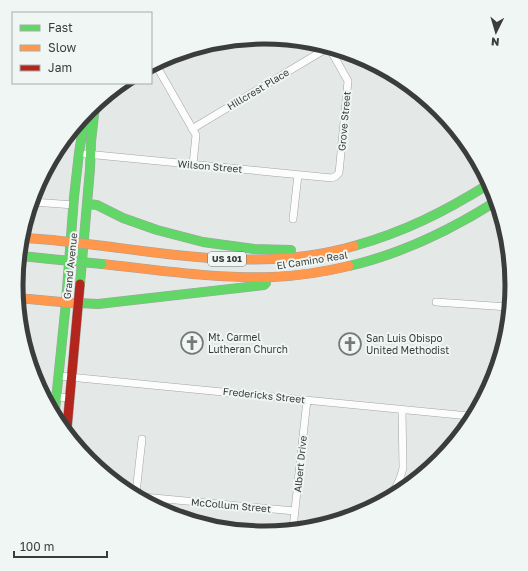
<svg xmlns="http://www.w3.org/2000/svg" width="528" height="571" font-family="'Golos Text',sans-serif">
	<rect width="100%" height="100%" fill="#e4e8e6"/>
	<g fill="none" stroke-linecap="round" stroke-linejoin="round">
		<g stroke="#a1a4a3" stroke-width="8">
			<path id="street" d="M156,65L196,135L193,164
				M192,129L324,50
				M86,154L332,178L336,176L339,173L348,81L331,51
				M33,202L74,205
				M293,219L298,175
				M436,302L508,307
				M59,376L469,416
				M45,396L70,398
				M136,493L142,439
				M392,493C398,485 401,477 403,468L402,410
				M143,497L295,511
				M293,528L307,400"/>
		</g>
		<g stroke="#a1a4a3" stroke-width="10">
			<path id="fast" d="M87,204L97,205L123,218L157,230L203,242L254,249L291,250
				M354,246C404,232 444,212 489,184
				M22,256L50,259
				M349,266C401,254 449,231 495,202
				M80,284L90,169L91,142L95,106
				M78,303L98,304L264,285L266,283
				M55,410L66,302L74,197L79,153L85,115"/>
		</g>
		<g stroke="#a1a4a3" stroke-width="10">
			<path id="slow" d="M26,238L52,240
				M104,246C189,257 270,270 354,246
				M102,264C159,270 216,279 273,277C298,276 324,272 349,266
				M18,298L72,303"/>
		</g>
		<g stroke="#a1a4a3" stroke-width="10">
			<path id="jam" d="M67,428L80,284"/>
		</g>
		<use href="#street" stroke="#fbfcfb" stroke-width="7"/>
		<use href="#fast" stroke="#63d668" stroke-width="9"/>
		<use href="#slow" stroke="#ff974d" stroke-width="9"/>
		<use href="#jam" stroke="#b3261e" stroke-width="9"/>
		<g stroke="#a1a4a3" stroke-width="10" stroke-linecap="butt">
			<path id="fast-bridge" d="M50,259L102,264"/>
		</g>
		<g stroke="#a1a4a3" stroke-width="10" stroke-linecap="butt">
			<path id="slow-bridge" d="M52,240L104,246"/>
		</g>
		<use href="#fast-bridge" stroke="#63d668" stroke-width="9"/>
		<use href="#slow-bridge" stroke="#ff974d" stroke-width="9"/>
	</g>
	<defs>
		<g id="church-ring" transform="scale(1.15)"><circle r="9.5" fill="#f0f6f3" stroke="#767978" stroke-width="1.5"/><path d="M-1.2-6h2.4v3.5h3.3v2.4h-3.3V6h-2.4V-.1h-3.3v-2.4h3.3Z" fill="#767978"/></g>
	</defs>
	<g fill-rule="evenodd">
		<use href="#church-ring" x="192" y="343"/>
		<use href="#church-ring" x="350" y="344"/>
	</g>
	<g text-anchor="middle" stroke-width="4" stroke-linejoin="round" paint-order="stroke">
		<rect fill="#f0f6f3" stroke="#717473" stroke-width="1" x="208" y="252" width="38" height="14" rx="3"/>
		<g font-size="9" font-weight="bold" fill="#3a3d3c">
			<text x="227" y="262">US 101</text>
		</g>
		<g font-size="10" fill="#3a3d3c" stroke="#f0f6f3">
			<text transform="translate(258 89) rotate(-31)" y="4">Hillcrest Place</text>
			<text transform="translate(344 121) rotate(-85)" y="4">Grove Street</text>
			<text transform="translate(210 166) rotate(5)" y="4">Wilson Street</text>
			<text transform="translate(312 260) rotate(-9)" y="4">El Camino Real</text>
			<text transform="translate(70 266) rotate(-84)" y="4">Grand Avenue</text>
			<text transform="translate(264 395) rotate(6)" y="4">Fredericks Street</text>
			<text transform="translate(300 464) rotate(-84)" y="4">Albert Drive</text>
			<text transform="translate(231 505) rotate(5)" y="4">McCollum Street</text>
		</g>
		<g font-size="10" fill="#3a3d3c" stroke="#f0f6f3" text-anchor="start">
			<text x="208" y="341">Mt. Carmel<tspan x="208" dy="12">Lutheran Church</tspan></text>
			<text x="366" y="342">San Luis Obispo<tspan x="366" dy="12">United Methodist</tspan></text>
		</g>
	</g>
	<path d="M0 0H528V571H0ZM23 285a241 241 0 1 1 482 0a241 241 0 1 1-482 0Z" fill="#f0f6f3" fill-rule="evenodd"/>
	<path fill="none" stroke="#3a3d3c" stroke-width="5" d="M23 285a241 241 0 1 1 482 0a241 241 0 1 1-482 0Z"/>
	<rect x="12" y="12" width="140" height="72" fill="#f0f6f3" stroke="#a7acaa"/>
	<rect x="20" y="25" width="20" height="6" fill="#63d668" stroke="#a7acaa"/>
	<text x="48" y="32" font-size="12" fill="#3a3d3c">Fast</text>
	<rect x="20" y="45" width="20" height="6" fill="#ff974d" stroke="#a7acaa"/>
	<text x="48" y="52" font-size="12" fill="#3a3d3c">Slow</text>
	<rect x="20" y="65" width="20" height="6" fill="#b3261e" stroke="#a7acaa"/>
	<text x="48" y="72" font-size="12" fill="#3a3d3c">Jam</text>
	<g transform="translate(496 32) rotate(185)" stroke="#f0f6f3" stroke-width="3" paint-order="stroke">
	<path d="M0-3L7 15L0 10L-7 15Z" fill="#3a3d3c"/>
	<text y="-6" font-size="11" font-weight="bold" text-anchor="middle" fill="#3a3d3c">N</text>
	</g>
	<path d="M14 551v6h93v-6" fill="none" stroke="#3a3d3c" stroke-width="2"/>
	<text x="20" y="551" font-size="12" fill="#3a3d3c" stroke="#f0f6f3" stroke-width="3" paint-order="stroke">100 m</text>
</svg>
